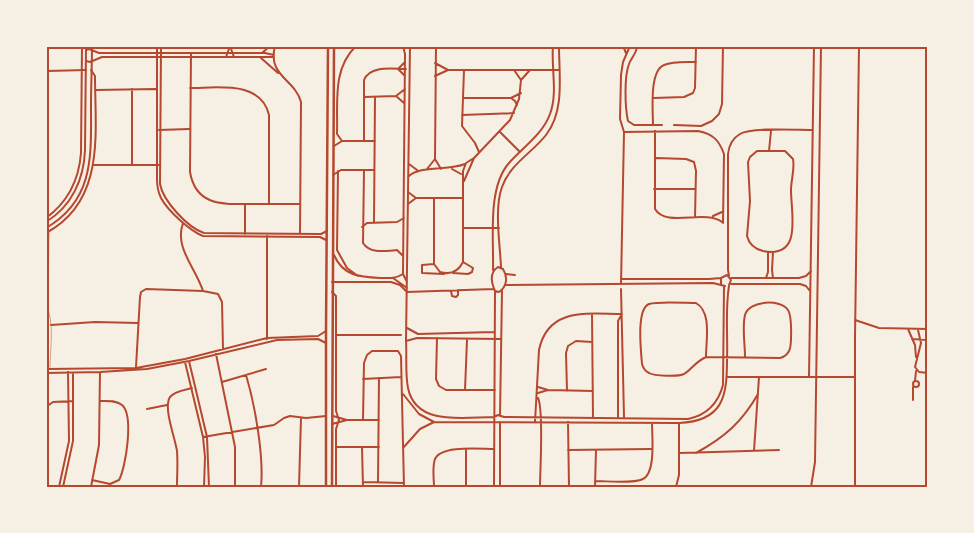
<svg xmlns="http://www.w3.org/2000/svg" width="974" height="533" font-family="'Noto Sans',sans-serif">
	<rect width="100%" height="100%" fill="#f6efe4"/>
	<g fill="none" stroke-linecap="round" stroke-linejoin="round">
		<path stroke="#b5482f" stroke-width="0.5" d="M46,305C55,321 50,349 50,367
			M48,308L49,232"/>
		<path stroke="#b5482f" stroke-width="2" d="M47,46V160
			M157,46V179C157,186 158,192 161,198C168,211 190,231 203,236L320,237L326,240
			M161,46L160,184C163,201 188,228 204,233L321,234L327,231
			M230,46L234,57
			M275,46C267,76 295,79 301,102L300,234
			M403,46L405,54L403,274L407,282
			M410,46L406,341C407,356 405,373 408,388C416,427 465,417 494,417L498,415L504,417L688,419C707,415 718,404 723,385L724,286
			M436,46L435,159L441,169
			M623,46L626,53
			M637,46C637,53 631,58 629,64C624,77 625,107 628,121L634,125H662
			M86,50L89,49L99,53H265L274,55
			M191,53L190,172C196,207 224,204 252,204C268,204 284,204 300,204
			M262,53L270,46
			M226,57L230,46
			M261,58L278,73
			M86,61L90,62L102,57H274
			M435,63L448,70
			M464,70L462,126L475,143L479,152
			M514,70L521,80
			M47,71L86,70
			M405,76L398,69L405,62
			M435,76L448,70H559
			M190,88C217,88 261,80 269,115V203
			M96,90L156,89
			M396,96L405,89
			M364,97L396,96L404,103
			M463,98H511L521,93
			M511,98L515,101L517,105
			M654,98L684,97L693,93L695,88L696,46
			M462,115L514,113
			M653,125C653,111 649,71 664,65C673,61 686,62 696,62
			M674,125L701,126L712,121L719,114L722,104L723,46
			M159,130L189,129
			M655,131V209C666,228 705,209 722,222
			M500,132L520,152
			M624,132L698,131C713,134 719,140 724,154L723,223
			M342,141L337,134C338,103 332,69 356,46
			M364,141V80C370,65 393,69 406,69
			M334,146L342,141H375
			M757,151H785L793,159C795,169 791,180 791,190C791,214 803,259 763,251C755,249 749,244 747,236L750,201L748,162L750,157Z
			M769,151L771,131
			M656,158L686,159L694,162L696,171L695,217
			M409,164L417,170
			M93,165H160
			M132,165V89
			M427,169L435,159
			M452,169L461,174
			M364,170L363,243C370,254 385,251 397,250L402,255
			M338,171L337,250L347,268L358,276
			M333,175L341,170H374
			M408,177C419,165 448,171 465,164
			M464,181L474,158L510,120L519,99L521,80L530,70
			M654,189H695
			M408,192L416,198
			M434,198V264L440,272C450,275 458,272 463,262V171L466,163L474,158
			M408,204L416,198H463
			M713,216L722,212
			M46,218C68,202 79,179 81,153L82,46
			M374,222L375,97
			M183,223C174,248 196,268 203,291
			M362,227L367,223L397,222L404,218
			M464,228H499
			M46,233C106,201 95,132 95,76L91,70
			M245,234V204
			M773,252L772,270L773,278
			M334,255C343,276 360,277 380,278C389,278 395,279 403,274
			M434,264L422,265V273L444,274
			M498,267L503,269C508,277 507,287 499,292L495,291C491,282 490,272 498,267Z
			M501,267C500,243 494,209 502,187C510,164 532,153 546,135C565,111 559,75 559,46
			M493,270C494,239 487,188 509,163C522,148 543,134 550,114C558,93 551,68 553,46
			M453,273L468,274L472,272L473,268L463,262
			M506,274L515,275
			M729,276L728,270V154C729,145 733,138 740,134C752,127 797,130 813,130
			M393,278L407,288
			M731,278H799L806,276L811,271
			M766,278L768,272V252
			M621,279H709L721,278
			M332,282H391L400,285L407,292L494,289
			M621,284L624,132L620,119L621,75L623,62L630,46
			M731,284H800L806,286L810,291
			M505,285L713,283L725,286
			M721,285V278L727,275L731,280L729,285
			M621,289L624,417
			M451,291L452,296L456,297L458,295V290
			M332,292L336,296V411L339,420L336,429V487
			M592,314L593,418
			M855,320L879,328L928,329
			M51,325L95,322L138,323
			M407,328L418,334L494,332
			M908,329L915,345L916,357
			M918,330L921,343L915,367L919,372L928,373
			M336,335H401
			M437,338L436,379L439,386L446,390H495
			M267,339V236
			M912,339L928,340
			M406,341L417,338L501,339
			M216,354L235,447V487
			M706,357C706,340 712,312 696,303C686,303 658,301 649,304C636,309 641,351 642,364C643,368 645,371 649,373C654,376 678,377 684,374C691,370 695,362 706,357L780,358C784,357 787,355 789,351C792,346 792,315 788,310C781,299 749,300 745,315C742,327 745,344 745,357
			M189,361L207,437L209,487
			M185,362L203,437L205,457L204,487
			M136,367L140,297L141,292L146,289L203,291L218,294L222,302L223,349
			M46,369L136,368L185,359L267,338L318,336L326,331
			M46,373L100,372L147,369L189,361L277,340L318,339L326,343
			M246,375C255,405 264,456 261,487
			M728,377H855
			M809,377L814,46
			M363,379L401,377
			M913 384a3 3 0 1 1 6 0a3 3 0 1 1-6 0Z
			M915,381L916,371
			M222,382L266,369
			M538,387L548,390L593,391
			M465,390L467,340
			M567,391L566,353L568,346L576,341L592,342
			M538,393L548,390
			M403,394L419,414L434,422
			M538,398C544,410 540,470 540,487
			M913,400V387
			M46,407L53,402L73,401
			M147,409L167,405
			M333,416L347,420
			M500,416L502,291
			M618,418V321L622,314
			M363,420L364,363L367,355L372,351H398L401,356L404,487
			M535,422L539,350C548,307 587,314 622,314
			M568,422L569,487
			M332,424L347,420H379
			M203,437L274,425L284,418L290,416L306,418L326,416
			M336,447H379
			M362,447L363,487
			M403,448L420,429L434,422L679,423C723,421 727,397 727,360C728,336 725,309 729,286
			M568,450L651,449
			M754,451L759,377
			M680,453L779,450
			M696,453C725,437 742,422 758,394
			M92,480L110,484L119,480C126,467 134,415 122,405C116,400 107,401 100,401
			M595,481C607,481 633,484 643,479C656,473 652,436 652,423
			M363,482L404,483
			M378,482L379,378
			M59,487L69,441L68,372
			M63,487L73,441V373
			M91,487L99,445L100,372
			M177,487C177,475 178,463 177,451C175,437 163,408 170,397C175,391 185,390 192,388
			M299,487L301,418
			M434,487C434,479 432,467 435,459C441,445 480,449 494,449
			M466,487V449
			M494,487L495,291
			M500,487V422
			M595,487L596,450
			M676,487L679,475V423
			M811,487L815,462L821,46"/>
		<path stroke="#b5482f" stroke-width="2" d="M46,222C72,206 84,179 85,150L86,46
			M46,228C95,200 91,154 91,105C91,85 92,66 92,46
			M855,487V338L859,46"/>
		<path stroke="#b5482f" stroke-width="2.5" d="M326,487V331L328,46
			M332,487L334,46"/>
	</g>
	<rect width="974" height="533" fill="none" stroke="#f6efe4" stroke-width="95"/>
	<rect x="48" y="48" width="878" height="438" fill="none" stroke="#b5482f" stroke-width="2"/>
</svg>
